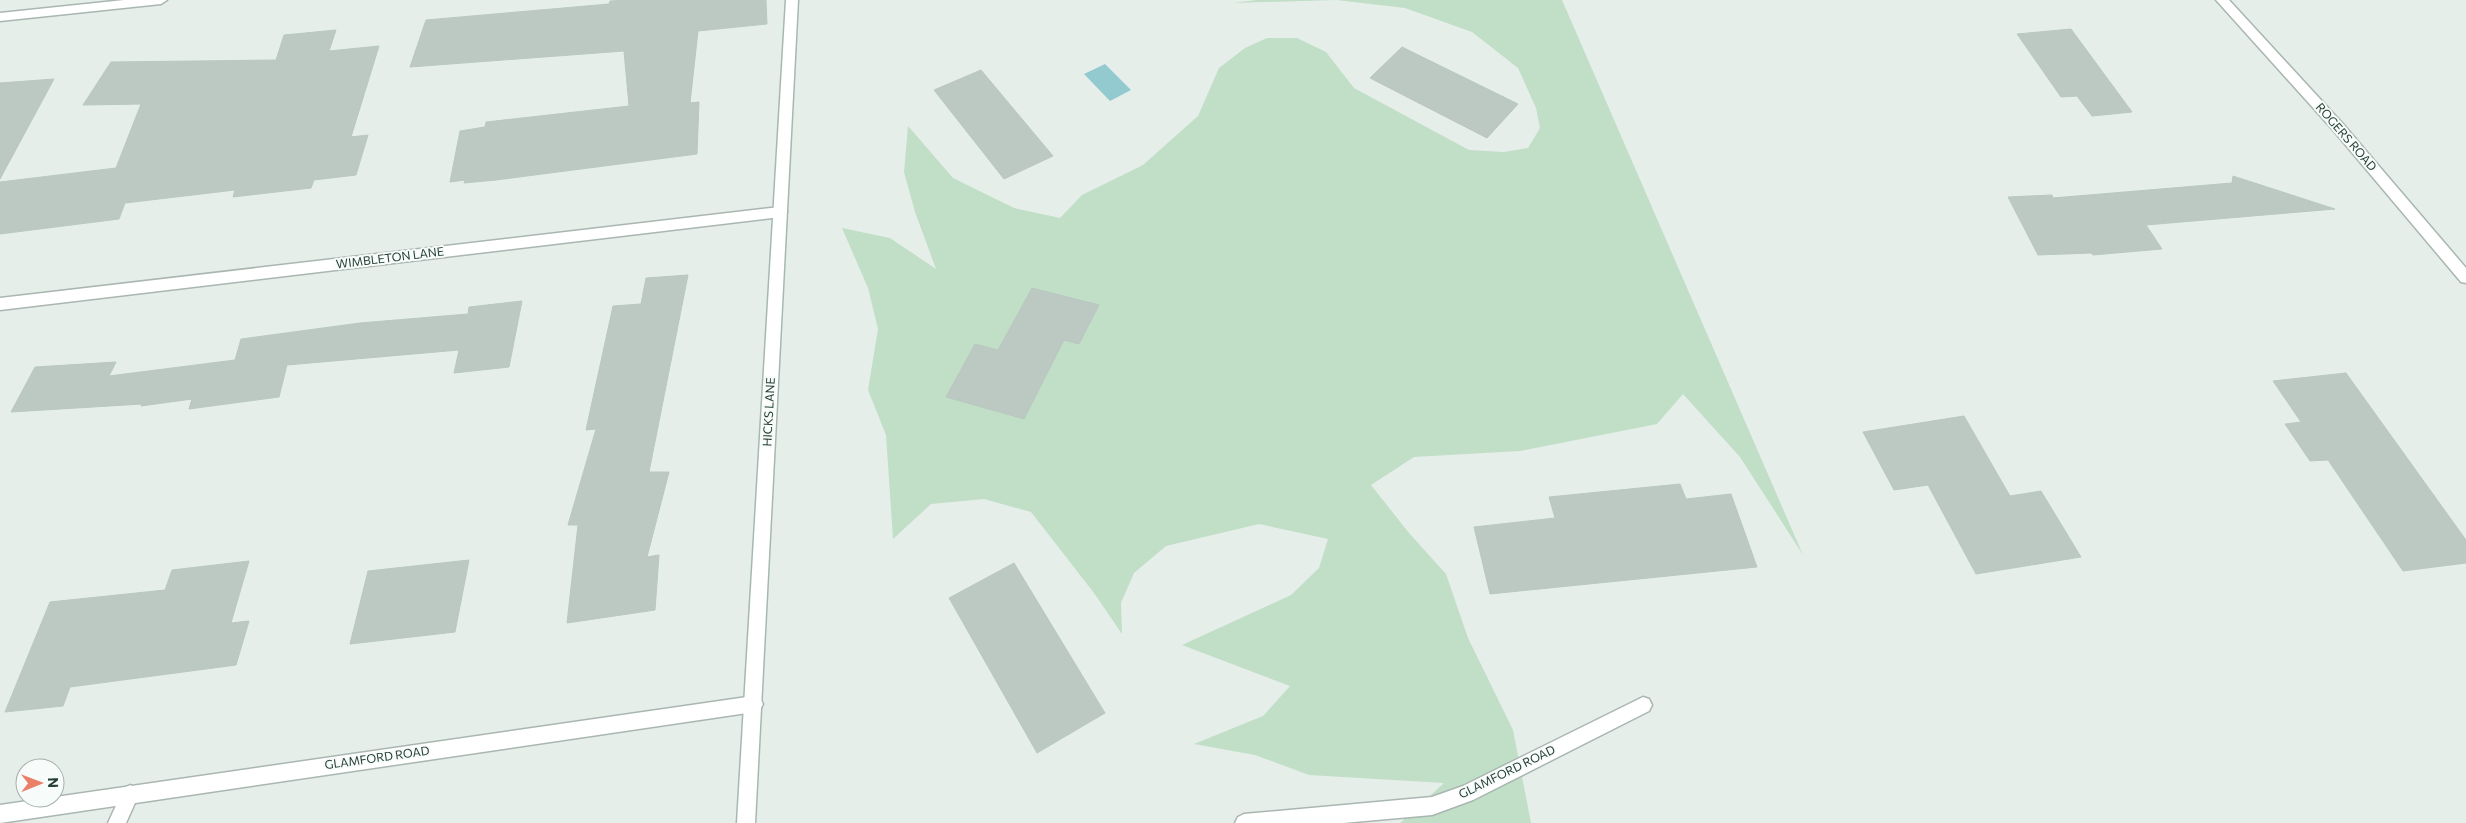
<svg xmlns="http://www.w3.org/2000/svg" width="2466" height="823" font-family="Commissioner,sans-serif">
	<rect width="100%" height="100%" fill="#e6eeea"/>
	<path fill="#c1dec7" d="M1257,0H1562L1803,555L1740,457L1683,394L1657,424L1520,451L1414,457L1371,485L1409,533L1446,574L1468,638L1513,730L1531,823H1400L1444,783L1309,775L1255,755L1194,744L1263,716L1290,686L1182,645L1291,595L1319,568L1328,539L1259,524L1166,546L1134,573L1121,603L1122,634L1094,593L1031,512L984,499L931,504L893,539L886,435L868,390L878,329L868,288L842,228L890,238L936,269L915,212L904,172L908,126L953,178L1014,208L1060,218L1082,195L1143,165L1198,116L1219,68L1245,48L1267,38H1297L1326,52L1354,88L1469,150L1504,152L1528,148L1540,128L1536,108L1518,68L1472,32L1405,8L1336,0L1233,3Z"/>
	<path fill="#92cacf" d="M1105,64L1131,90L1110,101L1084,74Z"/>
	<path fill="#bcc9c3" stroke="#b9c8c1" d="M626,0H766L767,24L698,31L690,103L699,102L697,154L496,180L464,183L465,180L450,182L460,131L485,127L486,122L629,106L624,51L410,67L426,20L609,4L610,1Z
		M2071,29L2132,112L2092,116L2077,96L2061,97L2017,34Z
		M336,30L329,51L379,46L351,137L368,135L356,175L314,180L311,188L233,197L235,190L125,203L119,219L0,234V182L116,168L141,104L83,105L111,62L276,60L284,35Z
		M1402,47L1518,104L1487,138L1370,78Z
		M981,70L1053,156L1004,179L934,90Z
		M54,79L0,179V83Z
		M2233,176L2335,209L2146,225L2162,249L2093,255L2091,253L2038,255L2008,197L2052,195L2053,198L2232,183Z
		M688,275L649,472H669L647,557L659,555L655,610L567,623L578,525H568L596,429L586,430L613,306L641,304L646,278Z
		M1032,288L1099,305L1079,344L1064,340L1024,419L946,397L975,344L998,350Z
		M522,301L509,367L454,373L459,350L287,365L279,397L189,409L192,399L141,406L142,404L11,412L35,367L116,362L109,376L235,360L241,339L360,323L468,314L469,307Z
		M2346,373L2466,540V563L2403,571L2328,460L2310,461L2285,424L2301,422L2273,381Z
		M1964,416L2010,496L2041,491L2081,557L1976,574L1928,485L1894,490L1863,432Z
		M1680,484L1686,499L1731,494L1757,567L1490,594L1474,527L1555,518L1549,497Z
		M469,560L455,632L350,644L368,571Z
		M249,561L231,623L249,621L236,665L70,687L63,706L5,712L50,602L165,590L172,570Z
		M1014,563L1105,713L1037,753L949,598Z"/>
	<g fill="none" stroke-linecap="round" stroke-linejoin="round">
		<g stroke="#a9b6b1" stroke-width="3">
			<path id="service" d="M130,785L136,788L139,794L126,823H108L124,788Z"/>
		</g>
		<g stroke="#a9b6b1" stroke-width="3">
			<path id="minor" d="M124,0H167L161,4L0,21V13Z
				M2216,0H2229L2343,124L2466,268V283L2461,282L2333,130Z
				M780,207L787,212L780,217L0,310V298Z
				M754,696L760,698L763,704L760,710L754,712L0,823V805Z
				M1643,697L1649,699L1652,705L1649,711L1473,800L1432,815L1343,823H1235L1238,817L1244,814L1432,797L1463,786Z"/>
		</g>
		<g stroke="#a5b9b1" stroke-width="3">
			<path id="secondary" d="M786,0H798L755,823H737Z"/>
		</g>
		<use href="#service" fill="#fff" fill-rule="evenodd"/>
		<use href="#minor" fill="#fff" fill-rule="evenodd"/>
		<use href="#secondary" fill="#fff" fill-rule="evenodd"/>
	</g>
	<g text-anchor="middle" stroke-width="4" stroke-linejoin="round" paint-order="stroke">
		<g font-size="12" fill="#264037" stroke="#f7fbf9">
			<text transform="translate(2346 137) rotate(49)" y="4">ROGERS ROAD</text>
			<text transform="translate(390 258) rotate(-7)" y="4">WIMBLETON LANE</text>
			<text transform="translate(769 412) rotate(-87)" y="4">HICKS LANE</text>
			<text transform="translate(377 758) rotate(-8)" y="4">GLAMFORD ROAD</text>
			<text transform="translate(1507 772) rotate(-26)" y="4">GLAMFORD ROAD</text>
		</g>
	</g>
	<g transform="translate(40 783) rotate(89)"><circle r="24" fill="#f7fbf9" stroke="#a3b0ab"/>
	<path d="M0-4L9 19L0 12L-9 19Z" fill="#ea8069"/>
	<text y="-8" font-size="14" font-weight="bold" text-anchor="middle" fill="#264037">N</text>
	</g>
</svg>
